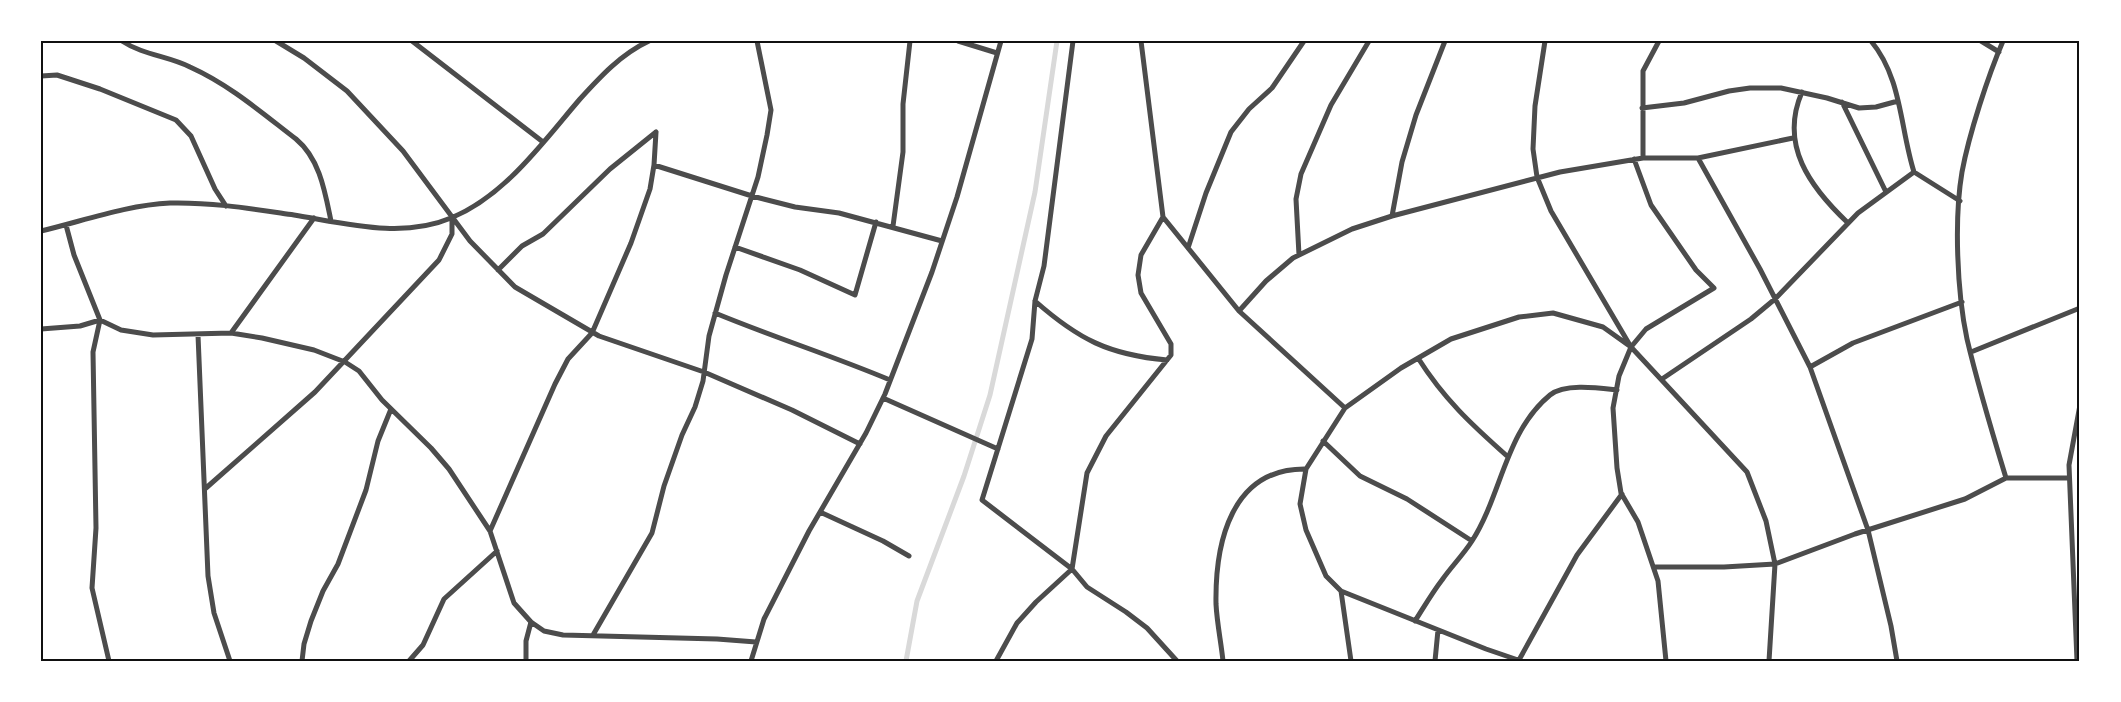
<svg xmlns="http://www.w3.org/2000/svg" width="2121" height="702" font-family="Jost,sans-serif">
	<rect width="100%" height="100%" fill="#fff"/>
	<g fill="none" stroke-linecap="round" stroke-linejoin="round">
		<path stroke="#d9d9d9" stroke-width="5" d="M906,661L917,601L964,476L990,395L1035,192L1057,41"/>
		<path stroke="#4c4c4c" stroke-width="5" d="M122,41C143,55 168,56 190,67C230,85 262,113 296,139C320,159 325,192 331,221
			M276,41L304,58L347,91L403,151L470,241L515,287L599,336L704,372L792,410L860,444
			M412,41L543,142
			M958,41L997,53
			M1073,41L1044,266L1035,301L1032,339L982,500L1072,569L1087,587L1126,612L1147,628L1177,661
			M1141,41L1163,217L1239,311L1345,408
			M1545,41L1535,106L1533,149L1537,177L1551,211L1631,347L1619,376L1613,408L1617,468L1621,493L1638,522L1658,581L1666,661
			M1871,41C1902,78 1900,128 1914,172L1960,201
			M1981,41L1999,52
			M2003,41C1988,76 1969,134 1962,172C1954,219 1957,292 1967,339C1978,386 1992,432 2006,478
			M41,76L57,75L100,89L176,120L191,136L215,189L226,206
			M1802,92C1779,145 1810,187 1848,223
			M1842,102L1886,192
			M1642,108L1684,103L1729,91L1750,88H1781L1827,98L1859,108L1876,107L1898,101
			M1643,158V71L1659,41
			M1698,158L1760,269L1810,367L1868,530L1891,626L1897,661
			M654,165L752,196L795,207L839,213L942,241
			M1392,216L1402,162L1416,115L1445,41
			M66,225L74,255L100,320L121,330L153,335L231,333L262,338L314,350L345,362L359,371L382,400L431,448L449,469L490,531L514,603L531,622L544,631L563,635L717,639L756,642
			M893,226L903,152V104L910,41
			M41,231C83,221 127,205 170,203C212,202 253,209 294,215C344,223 402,239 451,218C505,196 543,142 580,99C600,77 621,54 649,41
			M735,247L800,270L855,295L876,222
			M1188,248L1206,193L1231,132L1249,109L1272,88L1304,41
			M1299,255L1296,199L1301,174L1331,105L1369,41
			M498,270L522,246L543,234L610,169L656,132
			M1035,301C1078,339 1109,355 1167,360
			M1239,311L1266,281L1293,258L1352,229L1392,216L1560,172L1643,158H1698L1793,138
			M715,313C773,337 833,356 890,380
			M41,329L80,326L100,320L93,352L96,528L92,588L109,661
			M231,333L314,218
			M198,335L208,576L214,613L230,661
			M1631,347L1646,329L1714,288L1696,270L1651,205L1634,159
			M1971,352L2080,308
			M1418,358C1444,399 1471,424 1507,456
			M1810,367L1853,343L1962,302
			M1662,379L1751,319L1775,299L1858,213L1914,172
			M883,398L998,449
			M1323,441L1360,476L1407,499L1472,541
			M206,488L315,392L439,260L452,234V218
			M820,512L883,541L909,556
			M490,531L555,384L568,359L592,333L631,243L650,189L654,165L656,132
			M1654,567H1724L1775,564L1855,534L1965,499L2006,478H2069
			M1341,591L1351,661
			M1415,621C1424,607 1432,593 1442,580C1451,567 1463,555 1472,541C1502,494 1505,432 1550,395C1565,383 1599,388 1617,390
			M593,635L652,533L664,486L682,435L695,407L703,381L709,336L726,275L758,177L767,135L771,110L757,41
			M1519,660L1577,555L1622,494
			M302,661L304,644L311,621L323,591L338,564L366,490L378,441L391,409
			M409,661L423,645L444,599L497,551
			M526,661V641L531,622
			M751,661L764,619L809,531L866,433L885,394L932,272L957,197L1001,41
			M996,661L1017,623L1036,602L1072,569L1087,473L1106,436L1171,355V344L1141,293L1138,275L1141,255L1163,217
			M1223,661C1221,642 1217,623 1216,604C1215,543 1231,468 1306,469
			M1435,661L1438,630
			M1521,661L1486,649L1341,591L1326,576L1306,530L1300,504L1306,469L1345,408L1401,368L1451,339L1519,317L1553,313L1603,327L1631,347L1747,472L1766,521L1775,564L1769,661
			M2077,661L2069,465L2080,405"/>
	</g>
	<rect width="2121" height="702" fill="none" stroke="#ffffff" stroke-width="85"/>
	<rect x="42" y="42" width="2036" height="618" fill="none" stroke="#111" stroke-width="2"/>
</svg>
